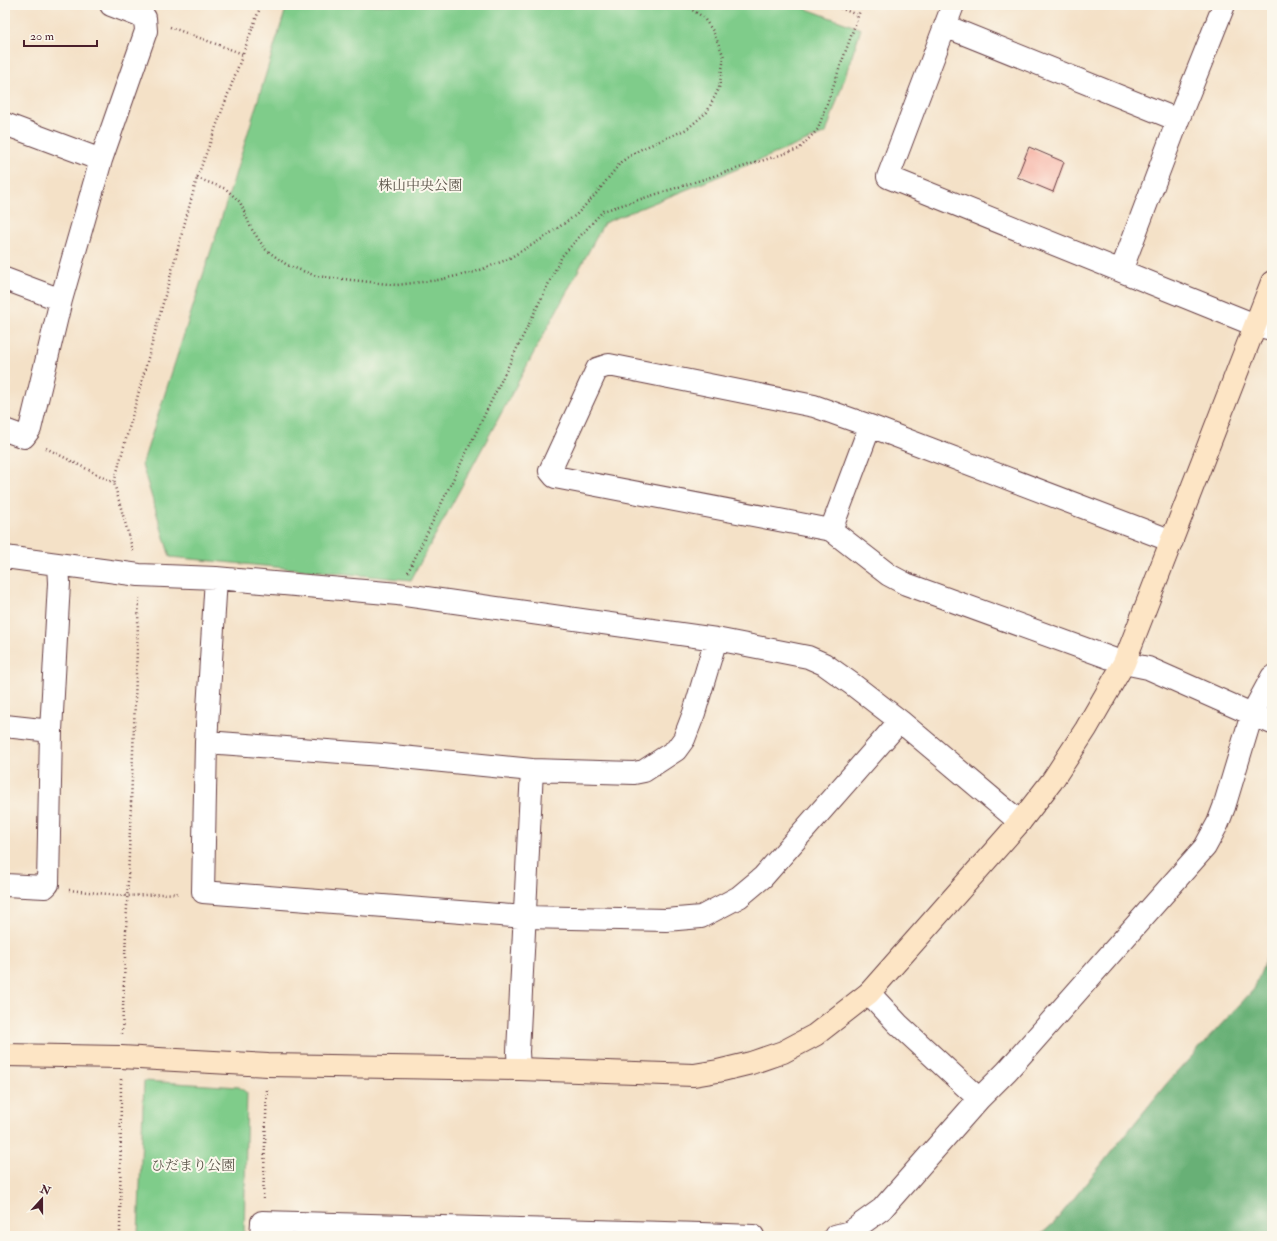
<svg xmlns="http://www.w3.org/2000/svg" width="1277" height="1241" font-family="'IM FELL Double Pica','Noto Serif JP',serif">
	<rect width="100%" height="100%" fill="#fbf7ec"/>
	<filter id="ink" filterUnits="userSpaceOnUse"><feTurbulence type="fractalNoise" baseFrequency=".025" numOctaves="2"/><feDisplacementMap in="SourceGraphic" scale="8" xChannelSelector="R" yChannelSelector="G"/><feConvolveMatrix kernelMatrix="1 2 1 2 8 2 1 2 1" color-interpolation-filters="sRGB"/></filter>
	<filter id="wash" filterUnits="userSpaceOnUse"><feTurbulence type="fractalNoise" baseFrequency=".012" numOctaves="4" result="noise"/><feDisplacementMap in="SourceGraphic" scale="16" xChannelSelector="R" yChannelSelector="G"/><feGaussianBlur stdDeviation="0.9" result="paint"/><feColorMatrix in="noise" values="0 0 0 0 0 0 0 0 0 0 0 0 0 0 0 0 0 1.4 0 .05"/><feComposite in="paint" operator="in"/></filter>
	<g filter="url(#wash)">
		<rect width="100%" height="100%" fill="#f4e1c7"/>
		<path fill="#7fcc8a" stroke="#64765a" d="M287,5H796L861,29L826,133L604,223L411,580L170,557L142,465L231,188Z
			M144,1081L239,1087L247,1093L244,1236H138Z"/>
		<path fill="#67b076" stroke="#586850" d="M1272,944V1236H1039L1054,1223L1167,1083L1254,989Z"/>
		<g id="blocks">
			<path fill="#f6a193" d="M1029,147L1064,162L1053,192L1017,177Z"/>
		</g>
	</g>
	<g filter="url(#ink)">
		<use href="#blocks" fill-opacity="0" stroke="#643c42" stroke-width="1"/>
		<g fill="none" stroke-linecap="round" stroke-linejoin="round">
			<g stroke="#643c42" stroke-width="24">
				<path id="street" d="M953,5L888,177L1255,325L1272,329
					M945,26L1178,120
					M5,124L101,160
					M1121,271L1178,120L1224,5
					M5,279L61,300
					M5,430L24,437L30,429L61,300L101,160L146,31L145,18L111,5
					M831,530L870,426
					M1172,541L870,426L814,406L609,365L597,369L550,471L555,477L831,530L889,575L906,584L1124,663L1148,668L1272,723
					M5,557L139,575L216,578L398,594L716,639L808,657L824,664L852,684L900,721L1020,822
					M216,578L206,742L203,892L525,917L666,920L701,917L739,897L763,877L900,721
					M5,726L51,731
					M206,742L382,755L532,770L634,773L644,771L676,750L684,739L694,713L716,639
					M5,885L45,887L48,884L51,731L59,583L58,564
					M519,1069L518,1052L532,770
					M979,1099L1007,1071L1205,847L1218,823L1224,807L1252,714L1272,677
					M261,1236L262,1222L701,1234
					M701,1236V1234L753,1236
					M835,1236L850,1232L882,1209L979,1099L898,1024L869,993"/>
			</g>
			<g stroke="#643c42" stroke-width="24">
				<path id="secondary" d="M5,1055L121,1057L268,1065L519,1069L694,1075L718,1071L751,1063L783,1052L815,1035L869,993L1020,822L1052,781L1086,729L1124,663L1272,282"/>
			</g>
			<path stroke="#643c42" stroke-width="2.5" stroke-dasharray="1 3" stroke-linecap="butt" d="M833,5L857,15
				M170,27L243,54
				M197,178L226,189L240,202L251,228L265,249L287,265L316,276L397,285L438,280L475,272L506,260L542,239L576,215L595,195L621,162L639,150L687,129L707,112L719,88L724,57L713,31L703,17L685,5
				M46,448L114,483
				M133,551L114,483L197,178L261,5
				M408,572L562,256L603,211L799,149L818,129L862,5
				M69,890L127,896L180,893
				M122,1034L139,598
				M263,1199L267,1089
				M120,1236L121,1079"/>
			<use href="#street" stroke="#fff" stroke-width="22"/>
			<use href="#secondary" stroke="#fde5c5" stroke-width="22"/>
		</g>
	</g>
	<g text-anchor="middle" stroke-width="4" stroke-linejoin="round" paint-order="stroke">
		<g font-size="14" fill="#5a5348" stroke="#fbf7ec">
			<text x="420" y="190">株山中央公園</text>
			<text x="193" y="1170">ひだまり公園</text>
		</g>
	</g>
	<rect width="1277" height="1241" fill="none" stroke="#fbf7ec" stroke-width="20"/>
	<g transform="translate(42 1199) rotate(21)" stroke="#fbf7ec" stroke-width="3" paint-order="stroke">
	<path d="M0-3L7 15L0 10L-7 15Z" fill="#4a1f2b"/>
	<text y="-6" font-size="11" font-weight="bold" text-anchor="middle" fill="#4a1f2b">N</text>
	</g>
	<path d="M24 40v6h73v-6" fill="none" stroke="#4a1f2b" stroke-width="2"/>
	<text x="30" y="40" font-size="12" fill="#4a1f2b" stroke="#fbf7ec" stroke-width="3" paint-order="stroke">20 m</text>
</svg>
